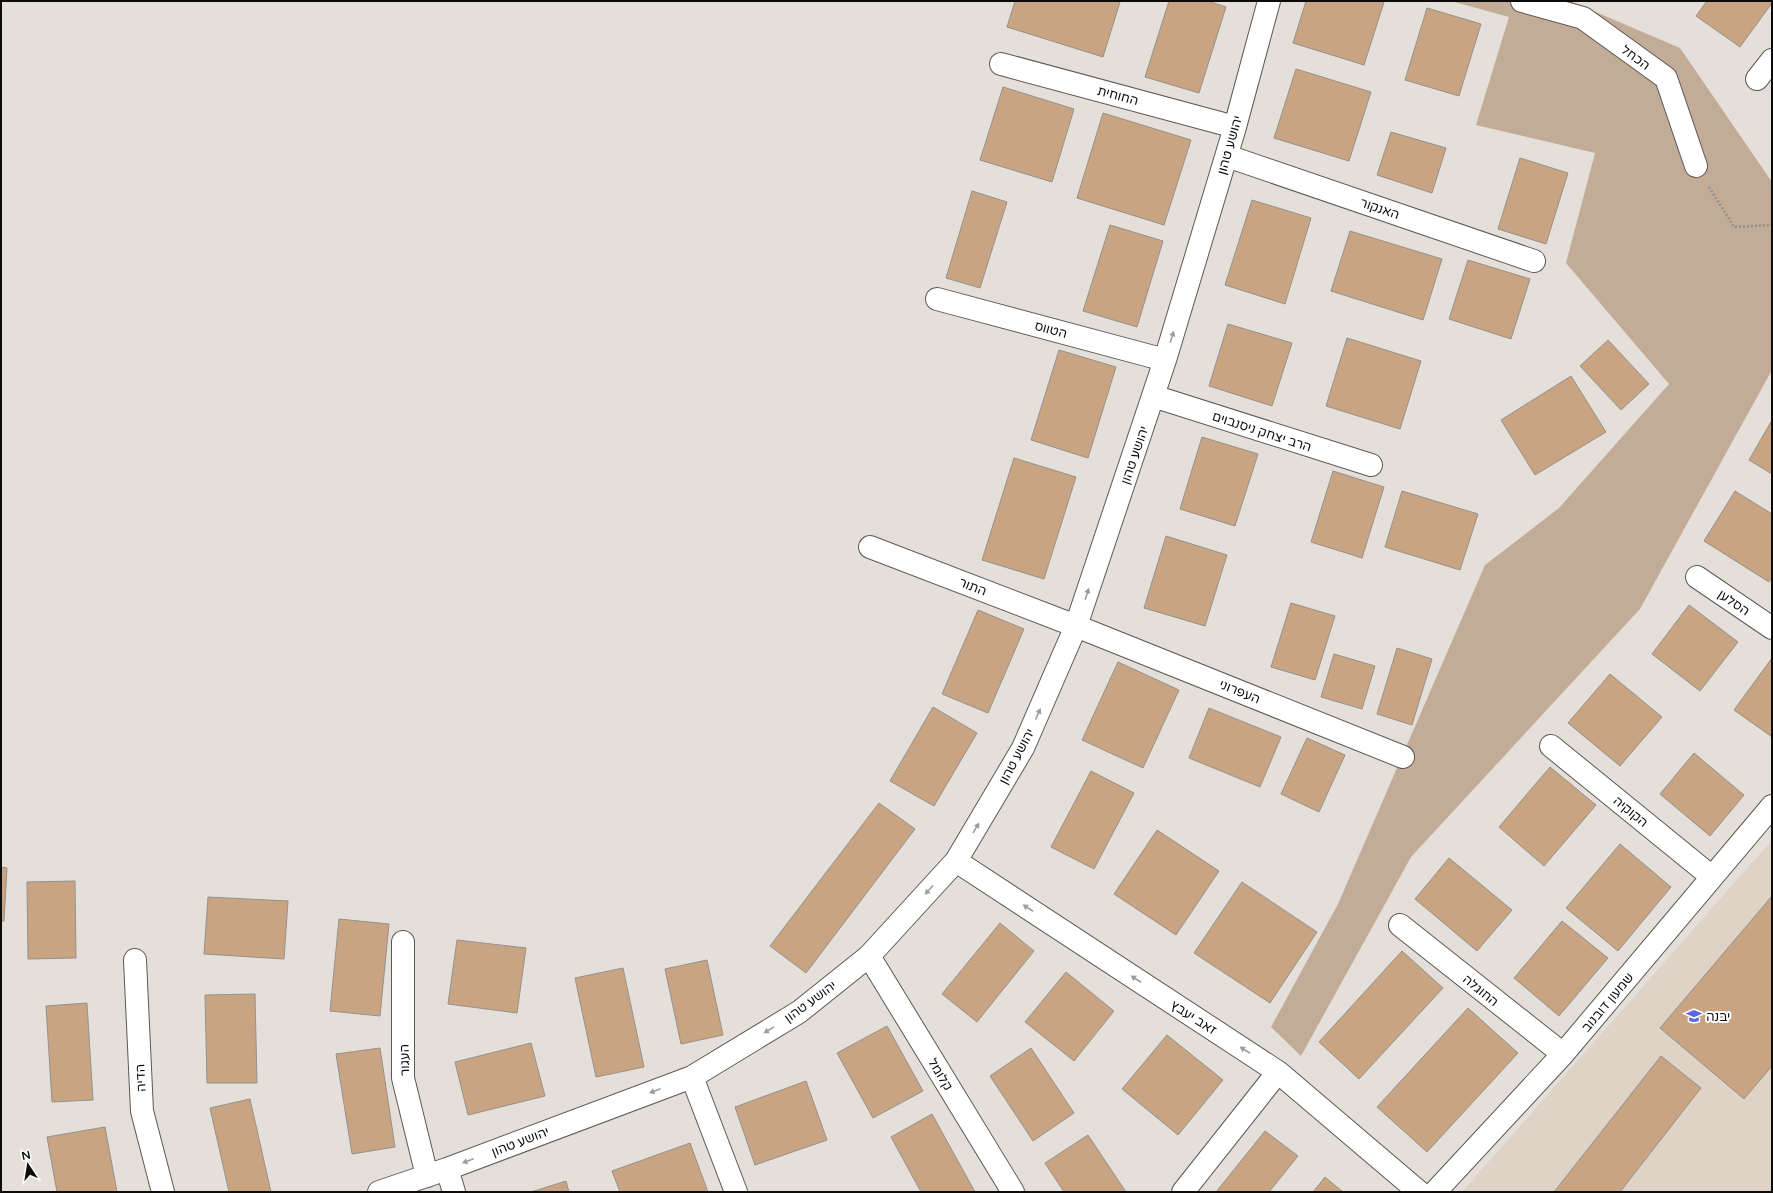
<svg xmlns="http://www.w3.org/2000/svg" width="1773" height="1193" font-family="'Varela Round','Noto Sans Hebrew',sans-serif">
	<rect width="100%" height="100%" fill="#e5dfda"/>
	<path fill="#dfd3c8" d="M1772,840V1192H1462Z"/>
	<path fill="#c2ac98" d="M1451,1H1570L1680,48L1772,182V370L1640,609L1411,857L1301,1056L1271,1027L1338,904L1485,565L1559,508L1669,384L1566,263L1595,153L1476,125L1509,17Z"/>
	<path fill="#c9a482" stroke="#96918c" d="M1015,1H1115L1120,2L1103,57L1007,27Z
		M1169,1H1208L1226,7L1199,93L1145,77Z
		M1306,1H1379L1384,2L1364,65L1293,43Z
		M1707,1H1772V3L1740,47L1696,16Z
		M1427,8L1481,24L1459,96L1405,80Z
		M1296,69L1371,92L1349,161L1274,138Z
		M1003,87L1074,109L1052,182L980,160Z
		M1103,113L1191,140L1164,225L1077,198Z
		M1391,132L1446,148L1432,193L1377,175Z
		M1520,158L1568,173L1546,244L1498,229Z
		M972,191L1007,202L980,288L946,278Z
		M1252,200L1311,218L1285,304L1225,285Z
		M1110,225L1163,241L1137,327L1083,311Z
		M1350,231L1442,259L1423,320L1331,291Z
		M1468,260L1530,279L1511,339L1449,319Z
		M1228,324L1292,343L1272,406L1209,386Z
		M1347,338L1421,361L1400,429L1326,406Z
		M1608,340L1649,384L1621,410L1580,366Z
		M1059,350L1116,367L1088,458L1031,440Z
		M1571,376L1606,432L1535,475L1501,420Z
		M1772,420V474L1749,460Z
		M1202,437L1258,454L1235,526L1180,509Z
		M1014,458L1076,477L1044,579L982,560Z
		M1333,471L1384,487L1362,558L1311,542Z
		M1402,491L1478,514L1460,570L1385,547Z
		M1735,491L1772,514V577L1769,582L1704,541Z
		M1166,536L1227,555L1205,626L1144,608Z
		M1291,603L1335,616L1315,680L1271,667Z
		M1689,605L1738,642L1700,691L1652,654Z
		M978,610L1024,629L988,713L942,694Z
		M1397,648L1432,659L1412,725L1377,714Z
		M1334,654L1375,666L1362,709L1321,697Z
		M1772,658V737L1734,710Z
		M1118,662L1179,690L1143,768L1082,740Z
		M1610,674L1662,717L1620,766L1568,723Z
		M933,707L977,733L934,806L890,781Z
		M1209,708L1281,737L1260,787L1189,758Z
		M1307,738L1345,755L1319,812L1281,794Z
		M1694,753L1744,795L1710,836L1660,794Z
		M1550,767L1596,805L1544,866L1499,827Z
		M1091,771L1134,793L1094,869L1051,847Z
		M879,803L915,829L806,973L770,946Z
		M1157,830L1219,871L1176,935L1114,894Z
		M1620,844L1671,887L1618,951L1566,908Z
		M1449,858L1512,910L1477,951L1415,899Z
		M1,867L7,868L4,921H1Z
		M75,881L76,958L28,959L27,882Z
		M1242,882L1317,932L1270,1003L1194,953Z
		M1772,896V1066L1744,1099L1660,1028Z
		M208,897L288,901L284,959L204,954Z
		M339,919L389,924L380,1016L330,1011Z
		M1562,921L1608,958L1559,1016L1514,978Z
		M1000,923L1034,951L977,1022L942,994Z
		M457,940L526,948L517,1013L448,1004Z
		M1402,951L1443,988L1359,1079L1319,1042Z
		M707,960L723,1035L681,1044L665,969Z
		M623,968L644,1067L596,1077L575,978Z
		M1066,972L1114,1011L1074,1061L1025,1022Z
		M255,994L257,1083H207L205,995Z
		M87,1003L93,1100L52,1102L46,1006Z
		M1468,1008L1518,1053L1427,1152L1377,1107Z
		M887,1026L923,1091L873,1118L837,1053Z
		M1167,1035L1223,1080L1178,1135L1122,1089Z
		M531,1043L545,1096L468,1115L455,1062Z
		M380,1048L395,1147L352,1154L336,1054Z
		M1031,1048L1074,1113L1033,1141L990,1076Z
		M1661,1056L1701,1088L1620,1192H1554Z
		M806,1081L827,1140L755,1165L735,1107Z
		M250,1099L271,1192H229L210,1108Z
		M932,1114L975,1192H921L891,1137Z
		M105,1127L117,1192H57L47,1137Z
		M1265,1131L1298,1156L1269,1192H1216Z
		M1088,1135L1126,1192H1064L1045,1163Z
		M690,1143L708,1192H620L612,1171Z
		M1325,1177L1343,1192H1313Z
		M566,1181L569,1192H531Z"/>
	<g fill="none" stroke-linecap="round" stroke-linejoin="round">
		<g stroke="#5d5853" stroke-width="24">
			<path id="minor" d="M1522,1L1583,18L1666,78L1696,166
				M1001,64L1235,127
				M1757,79L1772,60
				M1227,156L1534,261
				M937,299L1165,360
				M1153,396L1371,465
				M870,547L1076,626L1403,757
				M1697,577L1772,628
				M1551,746L1712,877
				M956,861L1278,1072L1419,1192
				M1400,925L1563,1054
				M403,942V1078L427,1176
				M869,956L1013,1192
				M135,960L142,1111L163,1192
				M692,1077L736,1192
				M447,1169L454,1192
				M379,1192L447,1169L692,1077L799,1012L869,956L956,861L1023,748L1076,626L1165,360L1235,127L1269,1
				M1183,1192L1278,1072
				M1435,1192L1563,1054L1772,806"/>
		</g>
		<path stroke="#938f8c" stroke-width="2.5" stroke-dasharray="2 2" stroke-linecap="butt" d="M1709,187L1734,227L1772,225"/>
		<use href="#minor" stroke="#fff" stroke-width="22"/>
	</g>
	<defs><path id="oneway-solid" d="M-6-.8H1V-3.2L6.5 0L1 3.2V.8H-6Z"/></defs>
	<g fill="#9e9d9d">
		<use href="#oneway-solid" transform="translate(1172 337) rotate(-73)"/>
		<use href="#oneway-solid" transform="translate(1087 594) rotate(-71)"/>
		<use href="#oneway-solid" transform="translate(1038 714) rotate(-66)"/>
		<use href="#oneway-solid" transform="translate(976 828) rotate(-59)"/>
		<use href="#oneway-solid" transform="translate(929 890) rotate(132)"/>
		<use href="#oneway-solid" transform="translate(1028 908) rotate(-147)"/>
		<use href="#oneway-solid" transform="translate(1136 979) rotate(-147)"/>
		<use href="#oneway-solid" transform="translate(769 1030) rotate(149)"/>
		<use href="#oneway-solid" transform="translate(1245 1050) rotate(-147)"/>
		<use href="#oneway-solid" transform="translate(655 1091) rotate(159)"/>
		<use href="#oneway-solid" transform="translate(468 1161) rotate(159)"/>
	</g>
	<defs>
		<g id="school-bare" transform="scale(1.2)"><path d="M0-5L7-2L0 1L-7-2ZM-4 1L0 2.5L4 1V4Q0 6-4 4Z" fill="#5b67de" stroke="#fff" stroke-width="2.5" paint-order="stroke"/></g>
	</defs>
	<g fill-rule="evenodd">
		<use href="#school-bare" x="1694" y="1016"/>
	</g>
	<g text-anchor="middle" stroke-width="4" stroke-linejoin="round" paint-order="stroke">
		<g font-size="13" fill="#0d0b0a" stroke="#fff">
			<text transform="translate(1636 57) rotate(36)" y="5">הכחל</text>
			<text transform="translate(1118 95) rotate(15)" y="5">החוחית</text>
			<text transform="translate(1229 145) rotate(-74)" y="5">יהושע טהון</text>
			<text transform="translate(1380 208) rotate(19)" y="5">האנקור</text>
			<text transform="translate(1051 329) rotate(15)" y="5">הטווס</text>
			<text transform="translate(1262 431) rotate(18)" y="5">הרב יצחק ניסנבוים</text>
			<text transform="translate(1134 455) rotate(-71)" y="5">יהושע טהון</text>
			<text transform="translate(973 586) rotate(21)" y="5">התור</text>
			<text transform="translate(1734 602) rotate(34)" y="5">הסלען</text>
			<text transform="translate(1240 691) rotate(22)" y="5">העפרוני</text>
			<text transform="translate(1016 756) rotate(-62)" y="5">יהושע טהון</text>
			<text transform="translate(1631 811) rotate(39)" y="5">הקוקיה</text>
			<text transform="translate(1481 990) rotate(39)" y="5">החוגלה</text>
			<text transform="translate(810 1001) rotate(-36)" y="5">יהושע טהון</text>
			<text transform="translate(1607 1002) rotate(-50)" y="5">שמעון דובנוב</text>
			<text transform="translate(1194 1017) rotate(33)" y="5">זאב יעבץ</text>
			<text transform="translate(404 1060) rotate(-91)" y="5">העגור</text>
			<text transform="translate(941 1074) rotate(59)" y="5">קלומל</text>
			<text transform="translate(140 1078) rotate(-93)" y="5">הדיה</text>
			<text transform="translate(520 1141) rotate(-21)" y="5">יהושע טהון</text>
		</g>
		<g font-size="13" fill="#0d0b0a" stroke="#fff" text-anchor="start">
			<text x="1706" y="1021">יבנה</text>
		</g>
	</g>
	<rect width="1773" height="1193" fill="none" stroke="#0d0b0a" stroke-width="4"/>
	<g transform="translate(28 1165) rotate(348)" stroke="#ffffff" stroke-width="3" paint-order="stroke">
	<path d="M0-3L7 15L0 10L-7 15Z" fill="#0d0b0a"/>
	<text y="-6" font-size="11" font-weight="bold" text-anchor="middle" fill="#0d0b0a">N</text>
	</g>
</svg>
